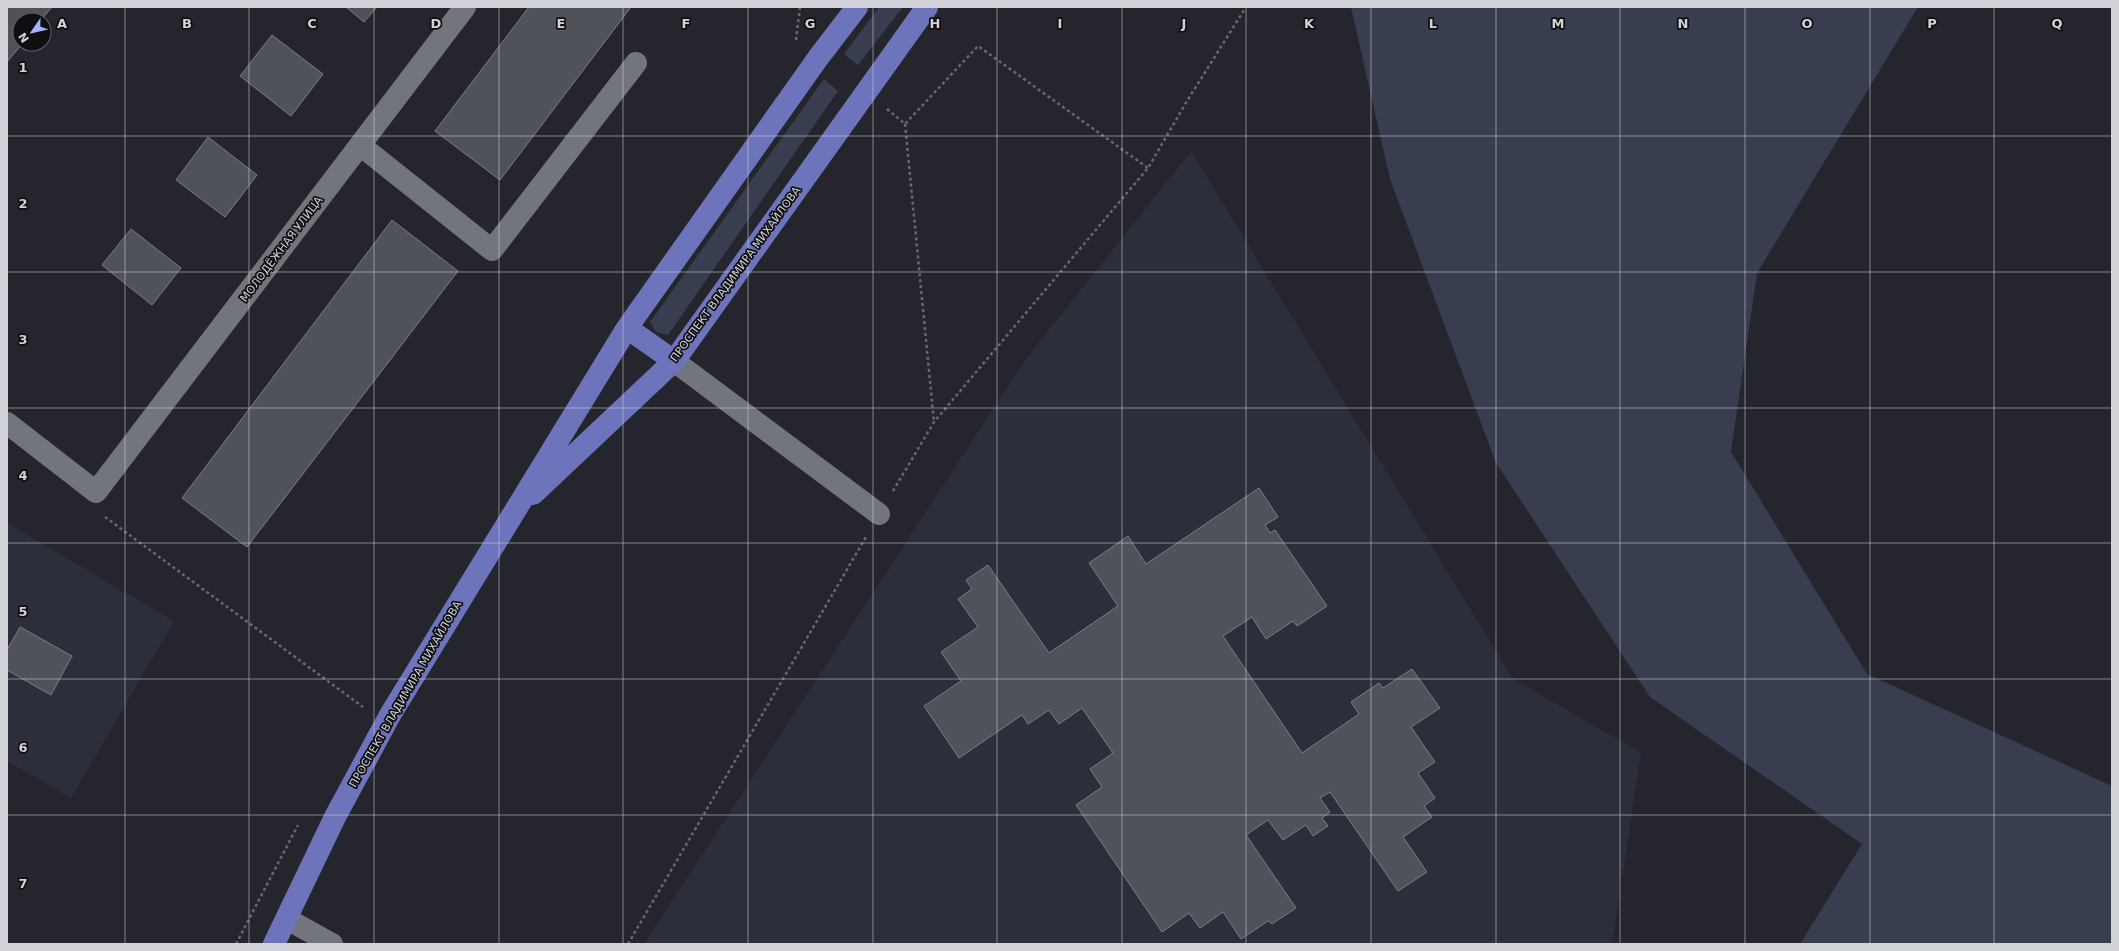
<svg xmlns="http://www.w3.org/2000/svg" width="2119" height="951" font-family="'DejaVu Sans',sans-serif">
	<rect width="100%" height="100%" fill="#25262d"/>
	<path fill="#2c2e3b" d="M1191,151L1513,679L1641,753L1612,944H644L1023,363Z
		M7,523L174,621L71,798L7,761Z"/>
	<path fill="#393d50" d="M879,7H903L858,65L844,54Z
		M1351,7H1918L1757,273L1731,452L1867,674L2112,786V944H1800L1862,844L1650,697L1496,463L1390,179Z
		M824,79L838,91L668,335L656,332L650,322Z"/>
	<path fill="#50525a" stroke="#7b7d85" d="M7,7H52L41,20H20V44H22L7,62Z
		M346,7H377L364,22Z
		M529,7H631L500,180L435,131Z
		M272,35L323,74L291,116L240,76Z
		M208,137L257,175L225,217L176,180Z
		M392,220L458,271L247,547L182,498Z
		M131,229L181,268L152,305L102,265Z
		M1259,488L1278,517L1265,525L1270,533L1275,530L1327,606L1297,626L1293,621L1266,639L1252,617L1223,636L1302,753L1359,714L1351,702L1379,683L1383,688L1412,669L1440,708L1411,727L1435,762L1418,773L1435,798L1424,806L1432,817L1403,837L1427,872L1398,891L1330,792L1320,798L1330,812L1322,818L1328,826L1313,836L1306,825L1283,840L1268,820L1246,835L1296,908L1272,924L1268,921L1241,939L1223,912L1200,928L1189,913L1162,932L1076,805L1102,787L1090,769L1113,753L1082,708L1059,724L1049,710L1028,724L1022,715L959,758L924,706L961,681L941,652L978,627L958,599L972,589L966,580L988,565L1049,653L1118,606L1089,563L1128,536L1146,564Z
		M20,627L72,656L51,695L7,670V650Z"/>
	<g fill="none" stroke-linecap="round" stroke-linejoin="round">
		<path stroke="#68696f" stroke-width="2.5" stroke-dasharray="3 3" stroke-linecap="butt" d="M796,40L800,7
			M887,109L905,124L978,46L1148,168
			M905,124L934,422
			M893,491L934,422L1148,168L1187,101L1246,7
			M105,517L363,707
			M236,944L298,825
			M628,944L866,537"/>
		<path stroke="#73757d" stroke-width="22" d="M360,145L492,250L636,63
			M674,361L879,514
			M7,423L96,492L465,7
			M287,919L332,944"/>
		<path stroke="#6e74bc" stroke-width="22" d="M627,328L674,361
			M533,494L674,361L927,7
			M274,944L335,817L390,715L627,328L818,58L857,7"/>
	</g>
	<path fill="none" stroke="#d2d3d8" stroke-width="1" stroke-opacity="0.55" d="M125,7V944M249,7V944M374,7V944M499,7V944M623,7V944M748,7V944M873,7V944M997,7V944M1122,7V944M1246,7V944M1371,7V944M1496,7V944M1620,7V944M1745,7V944M1870,7V944M1994,7V944M7,136H2112M7,272H2112M7,408H2112M7,543H2112M7,679H2112M7,815H2112"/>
	<g text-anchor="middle" stroke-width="3.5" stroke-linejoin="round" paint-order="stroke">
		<g font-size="11" fill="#d2d3d8" stroke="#0f0f12">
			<text transform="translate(281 249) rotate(-53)" y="4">МОЛОДЁЖНАЯ УЛИЦА</text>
			<text transform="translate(735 274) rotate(-54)" y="4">ПРОСПЕКТ ВЛАДИМИРА МИХАЙЛОВА</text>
			<text transform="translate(405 694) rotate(-60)" y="4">ПРОСПЕКТ ВЛАДИМИРА МИХАЙЛОВА</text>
		</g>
	</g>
	<g font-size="13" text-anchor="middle" font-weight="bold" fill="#d2d3d8" stroke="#0f0f12" stroke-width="3.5" stroke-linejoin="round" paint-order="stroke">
		<text x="62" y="28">A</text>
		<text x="187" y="28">B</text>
		<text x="312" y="28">C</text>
		<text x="436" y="28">D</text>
		<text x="561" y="28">E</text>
		<text x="686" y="28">F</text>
		<text x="810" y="28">G</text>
		<text x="935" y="28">H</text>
		<text x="1060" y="28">I</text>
		<text x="1184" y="28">J</text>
		<text x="1309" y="28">K</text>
		<text x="1433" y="28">L</text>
		<text x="1558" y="28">M</text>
		<text x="1683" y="28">N</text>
		<text x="1807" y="28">O</text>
		<text x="1932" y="28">P</text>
		<text x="2057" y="28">Q</text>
		<text x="23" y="72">1</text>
		<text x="23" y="208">2</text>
		<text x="23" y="344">3</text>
		<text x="23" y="480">4</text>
		<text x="23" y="616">5</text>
		<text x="23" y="752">6</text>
		<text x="23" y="888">7</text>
	</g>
	<rect width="2119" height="951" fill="none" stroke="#d2d3d8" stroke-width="16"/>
	<g transform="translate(32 32) rotate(236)"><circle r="19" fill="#0f0f12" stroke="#5d5d61"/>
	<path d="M0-3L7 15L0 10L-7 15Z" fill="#a5b1fc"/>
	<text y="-6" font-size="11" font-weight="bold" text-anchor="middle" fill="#d2d3d8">N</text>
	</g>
</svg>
